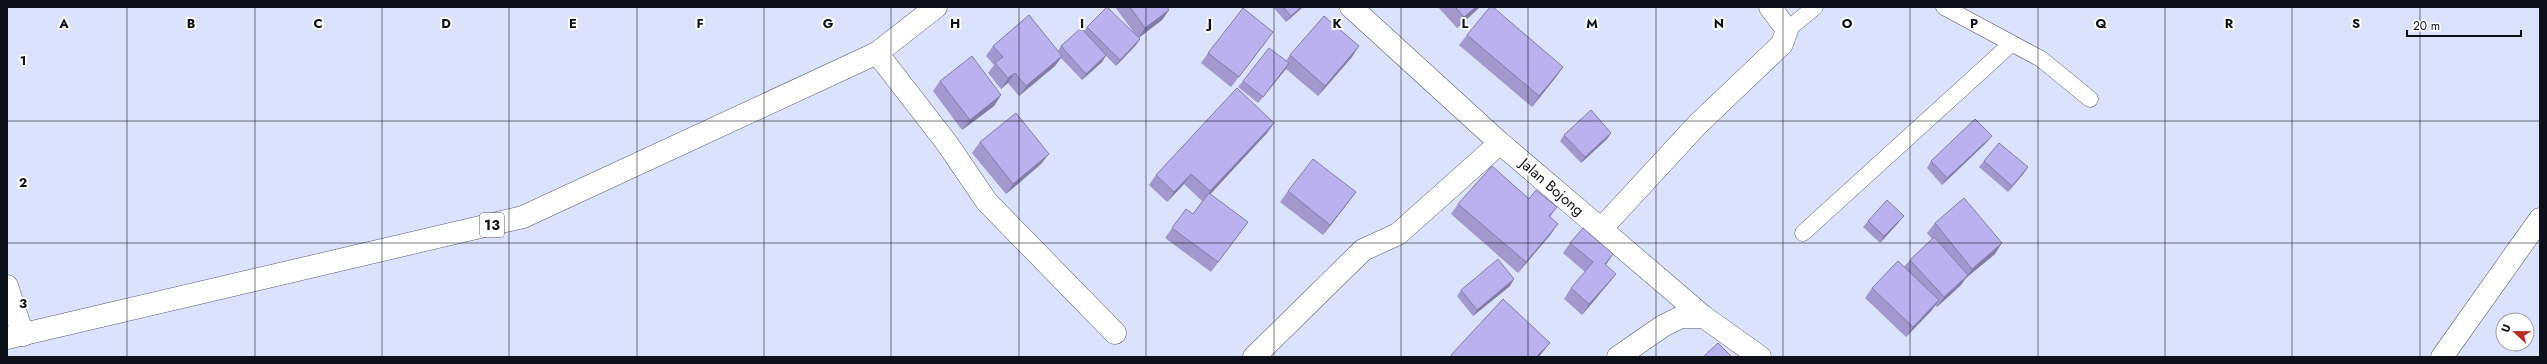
<svg xmlns="http://www.w3.org/2000/svg" width="2547" height="364" font-family="Jost,sans-serif">
	<rect width="100%" height="100%" fill="#dae3fb"/>
	<g fill="none" stroke-linecap="round" stroke-linejoin="round">
		<g stroke="#535b6f" stroke-width="17">
			<path id="service" d="M1944,7L2041,59L2090,99
				M1787,30L1815,7
				M1803,233L2011,44"/>
		</g>
		<g stroke="#535b6f" stroke-width="23">
			<path id="minor" d="M1351,7L1500,143L1601,229L1704,317L1760,357
				M877,53L946,142L987,202L1115,333
				M1601,229L1697,125L1782,44L1787,30L1770,7
				M7,286L23,335
				M1254,357L1363,250L1398,234L1500,143
				M1618,357L1663,326L1681,317H1704
				M2442,357L2540,219"/>
		</g>
		<g stroke="#535b6f" stroke-width="23">
			<path id="trunk" d="M7,338L523,217L877,53L936,7"/>
		</g>
		<use href="#service" stroke="#fff" stroke-width="16"/>
		<use href="#minor" stroke="#fff" stroke-width="22"/>
		<use href="#trunk" stroke="#fff" stroke-width="22"/>
	</g>
	<path fill="#a298ce" d="M1115,7H1167L1169,10L1162,20L1139,38L1140,39L1136,45L1116,66L1106,56L1102,62L1082,80L1061,58L1055,66L1019,96L1008,83L1001,89L988,73L994,65L986,56L993,46L1058,51L1061,46L1084,31L1087,27L1135,34Z
		M1273,7H1303L1286,22Z
		M1438,7H1480L1457,28Z
		M1467,35L1563,67L1556,77L1532,107L1459,45Z
		M1266,42L1231,87L1201,63L1208,53Z
		M1290,55L1352,57L1318,96L1286,69L1258,103L1238,87L1243,81L1286,61Z
		M940,81L1001,95L994,106L962,130L933,91Z
		M1274,123L1267,133L1210,194L1241,232L1211,272L1165,238L1172,228L1193,214L1202,201L1184,184L1167,202L1149,185L1156,175Z
		M1611,133L1607,139L1581,163L1560,141L1564,135Z
		M980,142L1041,164L1006,194L972,153Z
		M1987,142L1942,185L1927,168L1931,161Z
		M1984,161L2028,167L2024,173L2008,192L1979,167Z
		M1288,191L1348,203L1323,235L1280,202Z
		M1529,199L1557,207L1550,217L1551,234L1518,273L1451,214L1458,204Z
		M1868,221L1899,222L1880,243L1863,227Z
		M1935,223L1995,254L1966,278L1961,285L1937,307L1935,305L1932,310L1906,337L1865,298L1872,288L1904,267L1910,260L1932,239L1927,233Z
		M1570,243L1616,274L1608,284L1582,315L1564,299L1571,288L1585,272L1563,253Z
		M1510,286L1473,316L1457,296L1461,290Z"/>
	<path fill="#847ca7" d="M1301,7H1303L1286,22L1291,16Z
		M1476,7H1480L1457,28L1464,17Z
		M1169,10L1162,20L1138,38L1145,28Z
		M1140,39L1136,45L1116,66L1120,60Z
		M1359,46L1352,57L1318,96L1325,86Z
		M1106,55L1102,62L1082,80L1086,74Z
		M1062,56L1055,66L1019,96L1026,86Z
		M1289,63L1285,70L1258,103L1263,97Z
		M1563,67L1556,77L1532,107L1539,96Z
		M1015,73L1008,83L1001,89L1008,78Z
		M1001,95L994,106L962,130L970,120Z
		M1274,123L1267,133L1203,202L1210,191Z
		M1611,133L1607,139L1581,163L1585,157Z
		M1992,136L1987,142L1942,185L1947,178Z
		M1049,154L1041,164L1006,194L1013,184Z
		M2028,167L2024,173L2008,192L2012,186Z
		M1191,174L1184,184L1167,202L1174,192Z
		M1356,192L1348,203L1323,235L1330,225Z
		M1904,216L1899,222L1880,243L1884,236Z
		M1558,224L1551,234L1518,273L1526,262Z
		M2002,243L1995,254L1966,278L1961,285L1937,307L1944,297L1967,276L1972,269Z
		M1613,254L1606,265L1605,264Z
		M1616,274L1608,284L1582,315L1589,304Z
		M1514,279L1510,286L1473,316L1477,310Z
		M1939,300L1932,310L1906,337L1913,327Z
		M1550,343L1542,353L1539,357H1536Z"/>
	<path fill="#bcb1ef" stroke="#847ca7" d="M1107,7L1140,39L1120,60L1087,27Z
		M1130,7H1167L1169,10L1145,28Z
		M1283,7H1301L1291,16Z
		M1455,7H1476L1464,17Z
		M1490,7H1493L1563,67L1539,96L1467,35Z
		M1243,8L1273,32L1239,77L1208,53Z
		M1029,15L1062,56L1026,86L1015,73L1008,78L995,63L1003,57L993,46Z
		M1324,16L1359,46L1325,86L1290,55Z
		M1081,28L1106,55L1086,74L1061,46Z
		M1269,48L1289,63L1263,97L1243,81Z
		M972,56L1001,95L970,120L940,81Z
		M1237,88L1274,123L1210,191L1191,174L1174,192L1156,175Z
		M1591,110L1611,133L1585,157L1564,135Z
		M1016,113L1049,154L1013,184L980,142Z
		M1975,119L1992,136L1947,178L1931,161Z
		M1999,143L2028,167L2012,186L1984,161Z
		M1313,159L1356,192L1330,225L1288,191Z
		M1492,166L1529,199L1536,190L1557,207L1549,216L1558,224L1526,262L1458,204Z
		M1209,193L1248,222L1218,262L1172,228L1186,209L1193,214Z
		M1964,198L2002,243L1972,269L1935,223Z
		M1887,200L1904,216L1884,236L1868,221Z
		M1583,228L1613,254L1605,264L1616,274L1589,304L1571,288L1593,262L1570,243Z
		M1934,237L1968,275L1944,297L1910,260Z
		M1498,259L1514,279L1477,310L1461,290Z
		M1898,261L1939,300L1913,327L1872,288Z
		M1503,299L1550,343L1536,357H1453L1451,355Z
		M1718,343L1732,357H1703Z"/>
	<path fill="none" stroke="#0d1018" stroke-width="1" stroke-opacity="0.55" d="M127,7V357M255,7V357M382,7V357M509,7V357M637,7V357M764,7V357M891,7V357M1019,7V357M1146,7V357M1274,7V357M1401,7V357M1528,7V357M1656,7V357M1783,7V357M1910,7V357M2038,7V357M2165,7V357M2292,7V357M2420,7V357M7,121H2540M7,243H2540"/>
	<g text-anchor="middle" stroke-width="4" stroke-linejoin="round" paint-order="stroke">
		<rect fill="#fff" stroke="#56585d" stroke-width="1" x="480" y="213" width="24" height="24" rx="3"/>
		<g font-size="14" font-weight="bold" fill="#0d1018">
			<text x="492" y="230">13</text>
		</g>
		<g font-size="15" fill="#0d1018" stroke="#fff">
			<text transform="translate(1552 187) rotate(41)" y="5">Jalan Bojong</text>
		</g>
	</g>
	<g font-size="13" text-anchor="middle" font-weight="bold" fill="#0d1018" stroke="#fff" stroke-width="4" stroke-linejoin="round" paint-order="stroke">
		<text x="64" y="28">A</text>
		<text x="191" y="28">B</text>
		<text x="318" y="28">C</text>
		<text x="446" y="28">D</text>
		<text x="573" y="28">E</text>
		<text x="700" y="28">F</text>
		<text x="828" y="28">G</text>
		<text x="955" y="28">H</text>
		<text x="1082" y="28">I</text>
		<text x="1210" y="28">J</text>
		<text x="1337" y="28">K</text>
		<text x="1465" y="28">L</text>
		<text x="1592" y="28">M</text>
		<text x="1719" y="28">N</text>
		<text x="1847" y="28">O</text>
		<text x="1974" y="28">P</text>
		<text x="2101" y="28">Q</text>
		<text x="2229" y="28">R</text>
		<text x="2356" y="28">S</text>
		<text x="23" y="65">1</text>
		<text x="23" y="187">2</text>
		<text x="23" y="308">3</text>
	</g>
	<rect width="2547" height="364" fill="none" stroke="#0d1018" stroke-width="16"/>
	<g transform="translate(2515 332) rotate(292)"><circle r="19" fill="#ffffff" stroke="#9e9fa3"/>
	<path d="M0-3L7 15L0 10L-7 15Z" fill="#ba2d22"/>
	<text y="-6" font-size="11" font-weight="bold" text-anchor="middle" fill="#0d1018">U</text>
	</g>
	<path d="M2407 30v6h114v-6" fill="none" stroke="#0d1018" stroke-width="2"/>
	<text x="2413" y="30" font-size="12" fill="#0d1018" stroke="#ffffff" stroke-width="3" paint-order="stroke">20 m</text>
</svg>
